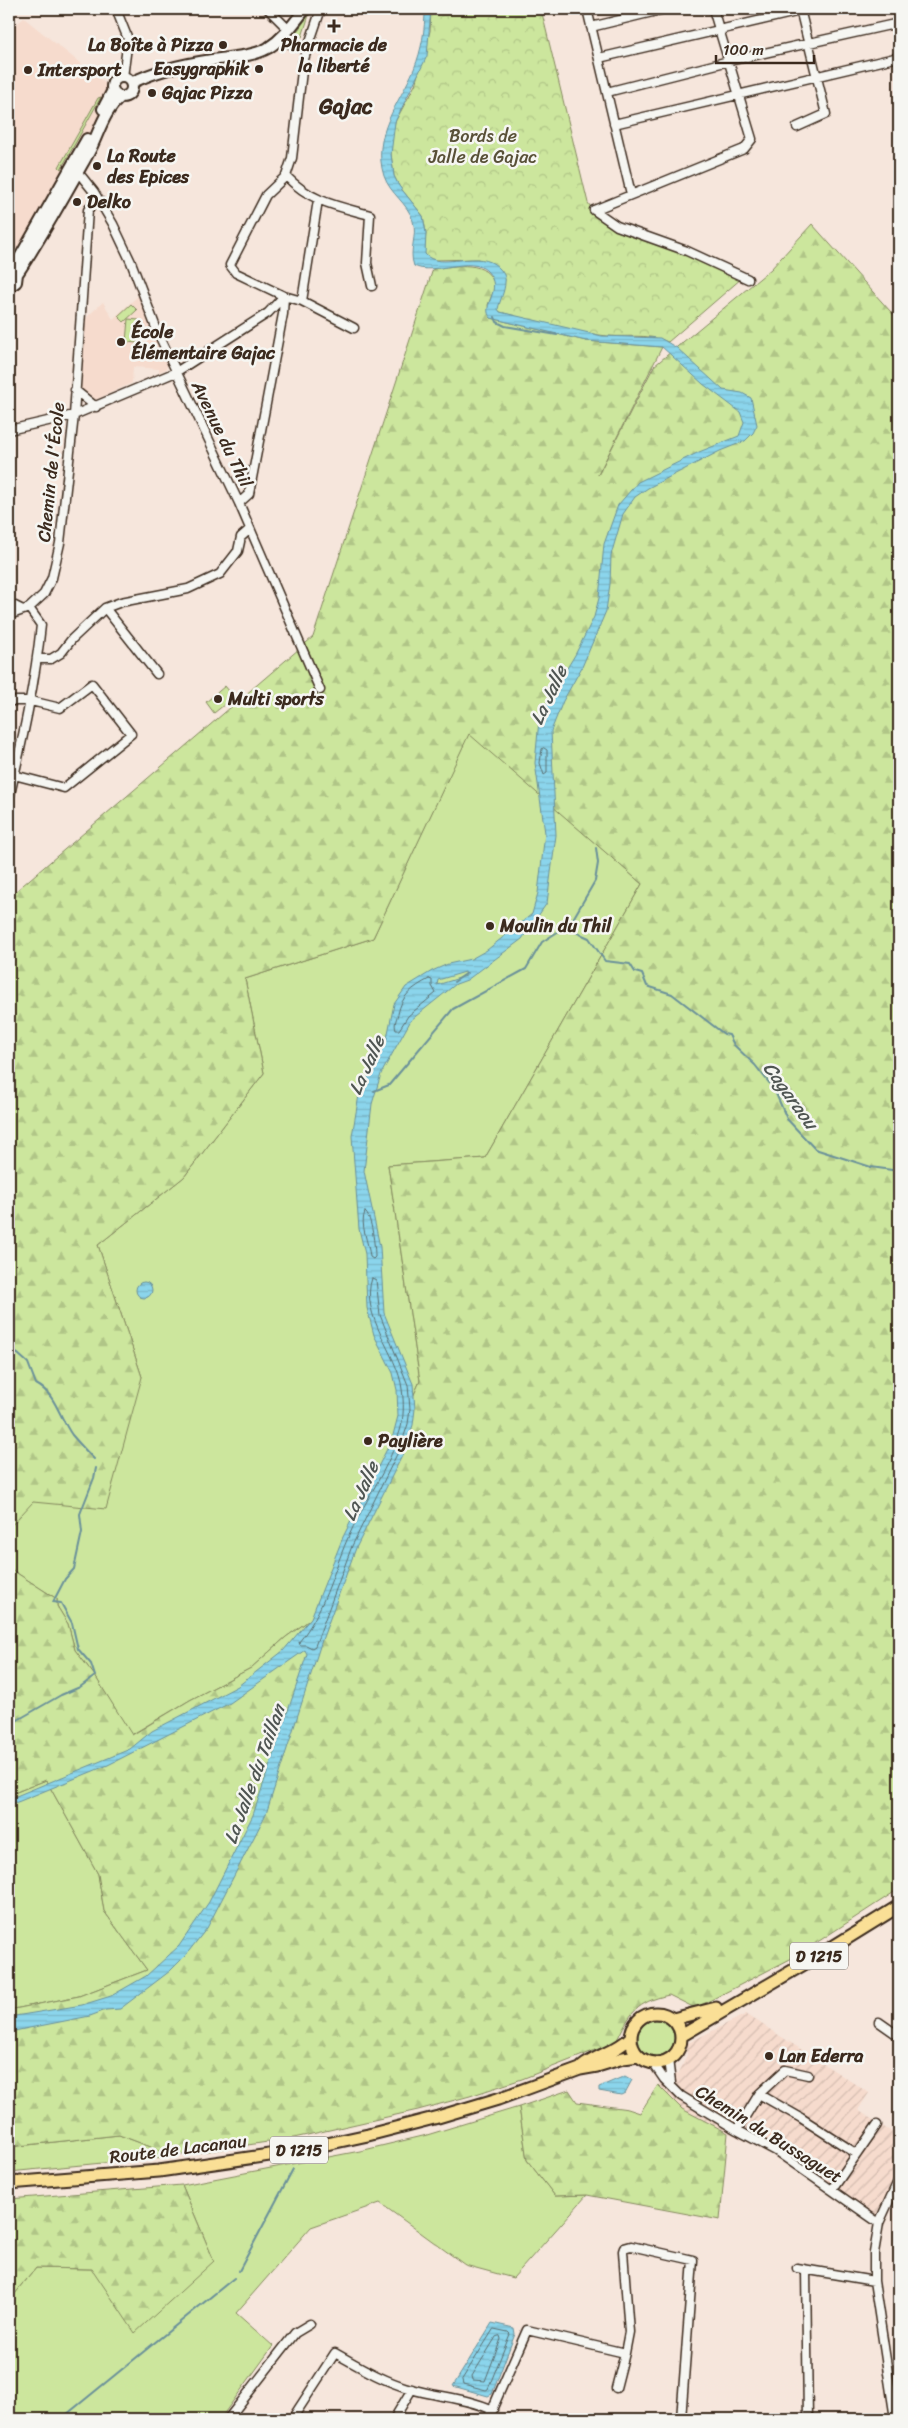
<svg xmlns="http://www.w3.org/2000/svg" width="908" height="2428" font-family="Sriracha,sans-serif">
	<defs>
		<pattern id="industrial-furrows" width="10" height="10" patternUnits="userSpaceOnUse" patternTransform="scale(1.25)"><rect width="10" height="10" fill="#f6dbcd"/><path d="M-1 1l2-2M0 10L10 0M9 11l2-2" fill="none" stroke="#d4bcb0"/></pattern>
		<pattern id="forest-firs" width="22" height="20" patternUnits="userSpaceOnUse" patternTransform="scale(1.25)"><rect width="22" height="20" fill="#cce69d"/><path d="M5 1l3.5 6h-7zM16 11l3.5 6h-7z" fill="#b0c587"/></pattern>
		<pattern id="park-crowns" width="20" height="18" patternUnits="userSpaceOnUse" patternTransform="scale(1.25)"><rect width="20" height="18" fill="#cce69d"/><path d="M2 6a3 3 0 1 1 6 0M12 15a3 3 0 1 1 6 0" fill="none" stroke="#b0c587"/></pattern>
		<pattern id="water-rules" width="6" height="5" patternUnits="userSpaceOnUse" patternTransform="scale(1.25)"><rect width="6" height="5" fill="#8bd5ec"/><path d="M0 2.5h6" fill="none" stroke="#79b7ca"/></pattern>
	</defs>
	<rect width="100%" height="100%" fill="#f6e6dc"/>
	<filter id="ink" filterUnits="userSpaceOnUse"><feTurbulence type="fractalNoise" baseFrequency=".02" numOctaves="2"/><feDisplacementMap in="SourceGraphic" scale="10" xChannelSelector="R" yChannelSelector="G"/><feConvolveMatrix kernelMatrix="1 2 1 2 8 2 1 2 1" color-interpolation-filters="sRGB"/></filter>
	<g filter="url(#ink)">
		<path fill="#f6dbcd" d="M24,18L106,84L108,93L106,103L97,122L30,250L9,282V30Z
			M139,295L168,364L166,369L159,372V369L133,367L132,383L97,399L93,398L80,387L86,318L103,302L113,319Z"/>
		<path fill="url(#industrial-furrows)" d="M746,2014L869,2093L858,2110L899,2137V2165L874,2222L773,2155L682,2109L658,2085L679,2073L687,2055L686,2044Z"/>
		<path fill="#cce69d" stroke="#84885e" d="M309,15L302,37L295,34Z
			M101,97L61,169L59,167L98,98Z
			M131,304L137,310L124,322L118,316Z
			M128,319L139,320L137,343L126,342Z
			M225,686L234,697L214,713L206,702Z
			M469,733L642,884L485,1158L388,1165L420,1381L318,1614L286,1637L251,1668L190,1700L131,1735L95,1676L75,1650L68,1624L57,1606V1599L9,1568V1528L142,1377L98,1245L184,1177L264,1073L245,979L373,938Z
			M46,1780L98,1874L104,1911L147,1970L79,1996L9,2010V1795Z
			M638 2038a18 18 0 1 1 36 0a18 18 0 1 1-36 0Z
			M519,2107L527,2160L555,2196L587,2195L513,2278L465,2265L380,2203L311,2227L236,2313L273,2346L220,2419H9V2301L36,2268L92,2269L214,2261L182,2185L360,2151L427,2135Z
			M119,2135L175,2156L9,2172V2147Z"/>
		<path fill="url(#forest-firs)" stroke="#84885e" d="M812,224L899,321V1889L796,1956L709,2001L695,2008L669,1995C636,2002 630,2013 616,2042L522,2079L470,2096L418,2110L294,2138L175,2156L119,2135L9,2147V2010L79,1996L147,1970L104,1911L98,1874L46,1780L9,1795V1568L57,1599V1606L68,1624L75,1650L95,1676L132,1735L190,1700L251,1668L286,1637L318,1614L420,1381L388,1165L485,1158L642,884L469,734L373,938L245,979L264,1073L184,1177L98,1245L142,1377L106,1509L33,1502L9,1528V897L313,637L433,269C455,266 489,258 495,287L488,305L491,318L586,341L662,347L598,475L654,366L771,269Z
			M658,2085L682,2109L728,2133L720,2220L587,2195L555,2196L527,2160L519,2107L569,2090L577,2102L628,2109L640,2113Z
			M182,2185L214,2261L135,2333L92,2269L36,2268L9,2301V2199Z"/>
		<path fill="url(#park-crowns)" stroke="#84885e" d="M431,9H541L588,203L600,220L619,230L646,237L742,278L668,342C648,332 621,339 599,335C565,330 533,321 500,312L497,309L505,280L501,270L478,259L435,260L427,258L424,252L426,233L423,216L399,186L394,176L391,154L392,134L395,122L415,85L430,31Z"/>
		<path fill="url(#water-rules)" stroke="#6b919a" fill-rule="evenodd" d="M425,9H431L427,56L395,122L391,154L394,176L399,186L423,216L426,233L425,254C440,272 480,247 499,268C503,272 506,277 505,282C505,291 500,300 498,309L500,312L602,336L660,338L677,348L723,390L742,393L751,398L757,425L753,433L745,441L720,451L648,488L635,497L623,514L611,555L610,584L606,611L582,667L563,701L551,731L556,835L547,903L522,939L467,980L456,984L411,1020L381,1074L372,1104L364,1171L380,1247L384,1313L413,1384L415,1409L413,1425L405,1450L356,1548L322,1640L266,1814L207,1928L185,1956L170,1971L120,2009L106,2010L90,2016L9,2032V2017L82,2005L111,1996L146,1976L179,1946L209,1902L253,1815L307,1654L305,1650L230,1703L108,1765L20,1801L9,1805V1799L130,1749L152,1731L238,1686L283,1651L311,1618L343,1537L392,1439L398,1416L397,1390L393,1373L374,1335L367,1308L365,1254L359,1229L352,1136L359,1095L387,1038L394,1004L406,987L432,971L448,964L471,959L487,950L532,914L538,893L545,833L535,763L539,720L549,698L575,655L594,617L599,598L604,544L618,505L638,482L699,452L739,436L744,422L740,412L703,384L662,347L586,341L491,318C479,306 505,290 487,271C471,255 433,276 414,266C408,250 418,236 413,221C408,203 390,194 384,176C371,135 399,104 414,69C422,49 425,30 425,9ZM465,972L466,976L437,985L438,980Z
			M136 1290a8 8 0 1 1 16 0a8 8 0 1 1-16 0Z
			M625,2076L632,2080L625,2093L621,2095L599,2091V2087Z
			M492,2323L514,2328L515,2334L492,2394L488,2396L453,2386Z"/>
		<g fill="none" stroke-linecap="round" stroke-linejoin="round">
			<path stroke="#5b6e70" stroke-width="1" d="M544,748L547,750V773L544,775L540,763L542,749Z
				M429,979L432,980V986L436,993L408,1016L399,1030H396C394,1024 396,1020 398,1014C402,995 412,988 429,979Z
				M365,1212C372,1216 375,1247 375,1257L373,1259L370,1257C369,1243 359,1224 365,1212Z
				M372,1278L376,1280L380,1315L408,1385L410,1409L408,1424L400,1448L352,1546L315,1646L312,1648L306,1645H300L299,1642C324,1611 332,1575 347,1540C363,1503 389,1469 400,1431C404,1418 404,1402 402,1389C398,1353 359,1316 372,1278Z
				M494,2329L508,2332L510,2334L488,2389L486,2390L463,2384L462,2380Z
				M500,2336L501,2339L485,2381L473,2380L472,2376L496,2337Z"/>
			<path stroke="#6b919a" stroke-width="2" d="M495,317L497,322L505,326L557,335
				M564,927L589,938L605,961L630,964L635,972L642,974L647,986L672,994L724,1034L729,1035L734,1045L755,1065L774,1089L787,1119L815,1149L871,1167L899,1171
				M454,982L467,973
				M374,1091L389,1085L453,1009L526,969L542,942L570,924L595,881L598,863L596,848
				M9,1350L18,1354L28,1363L36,1384C56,1394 59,1417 72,1435C79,1443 86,1451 94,1459
				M9,1725L61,1695L80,1687L95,1676L91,1664L78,1649L72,1623L61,1603L53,1602L65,1579L74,1569L82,1532L80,1514L94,1478L96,1468
				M239,2271L293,2169
				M61,2419L234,2278"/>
			<g stroke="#3b2a1e" stroke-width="11">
				<path id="street" d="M116,9L128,39L123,77
					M268,9L289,30
					M587,9L631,194
					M591,27L665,9
					M280,40L307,50
					M599,58L809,9
					M607,92L729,61L899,23
					M614,124L899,57
					M797,127L826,114L800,9
					M286,176C311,202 337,206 370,215L367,263L372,286
					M94,192L113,224L131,262L158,333L239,503L320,690
					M594,210L744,149L752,139L713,9
					M594,210L617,226L687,251L748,279
					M302,301L354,328
					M75,390L96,407
					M9,430L74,415L176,372L268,313L284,296L236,273L230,265L266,195L286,176L292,158L303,62L321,9
					M239,503L249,494L283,314L284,296L302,301L318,200
					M9,603L23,610
					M105,608L157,674
					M9,615L29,608
					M37,659H51L61,653L72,639L105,608L121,602L188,589L220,574L238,551L241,537L249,530
					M9,701H31L60,708L92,684L131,734L64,788L14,775
					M9,799C22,741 35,684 41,625L29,608L44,594L52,578L60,543L74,415L88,210L93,203L94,192L82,177L74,173
					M879,2022L899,2036
					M668,2059L671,2083
					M653,2063L664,2079L681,2096L737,2130L776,2151L879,2223
					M759,2094L801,2118L857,2154
					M737,2130L759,2094L785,2070L808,2075
					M832,2190L877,2125
					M797,2268L874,2281
					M806,2270L808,2419
					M616,2388L625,2353
					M228,2419L295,2333L310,2324
					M292,2419L335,2353C360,2367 383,2381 411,2389C438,2397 467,2398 493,2410
					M394,2419L412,2389
					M488,2419L527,2330L625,2353L629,2332L623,2251L624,2248L631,2246L693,2260L681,2419
					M895,2419L874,2281V2253L879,2223L899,2179"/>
			</g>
			<g stroke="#3b2a1e" stroke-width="14">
				<path id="secondary" d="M112 87a10 10 0 1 1 20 0a10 10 0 1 1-20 0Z
					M131,83C157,70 184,64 212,60C231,57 252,57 268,48C284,38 294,23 305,9
					M103,109L113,90
					M9,267L19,259L87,139
					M9,287L16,282L17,274C43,235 66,193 89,152C99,133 104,110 121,97"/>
			</g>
			<g stroke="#3b2a1e" stroke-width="15">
				<path id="primary" d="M631 2038a25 25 0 1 1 50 0a25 25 0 1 1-50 0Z
					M673,2019L716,2008
					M681,2036L828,1950L899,1906
					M582,2067C597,2055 618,2051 631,2037
					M9,2183L159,2171L290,2152L368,2135L438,2117L498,2099L580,2069L597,2066L623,2058L639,2056"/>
			</g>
			<use href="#street" stroke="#f6f6f2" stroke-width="8"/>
			<use href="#secondary" stroke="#f6f6f2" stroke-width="10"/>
			<use href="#primary" stroke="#fadf96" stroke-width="11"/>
		</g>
	</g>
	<g fill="#3b2a1e" stroke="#f6f6f2" stroke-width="2">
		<path d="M331.5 18.5h5v5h5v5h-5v5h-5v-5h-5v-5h5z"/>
		<circle cx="223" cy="45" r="5"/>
		<circle cx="259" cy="69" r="5"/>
		<circle cx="28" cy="70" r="5"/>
		<circle cx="152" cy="93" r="5"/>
		<circle cx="97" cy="166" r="5"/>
		<circle cx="77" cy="202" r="5"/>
		<circle cx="121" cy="342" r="5"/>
		<circle cx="218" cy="699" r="5"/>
		<circle cx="490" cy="926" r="5"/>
		<circle cx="368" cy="1441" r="5"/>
		<circle cx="769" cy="2056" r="5"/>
	</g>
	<g text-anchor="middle" stroke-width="5" stroke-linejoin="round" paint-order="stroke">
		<g fill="#f6f6f2" stroke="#73675e" stroke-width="1">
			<rect x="790" y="1942.5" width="58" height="27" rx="4"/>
			<rect x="270" y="2136.5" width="58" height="27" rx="4"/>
		</g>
		<g font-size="16" font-weight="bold" fill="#3b2a1e">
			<text x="819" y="1962">D 1215</text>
			<text x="299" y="2156">D 1215</text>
		</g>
		<g font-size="18" font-weight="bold" fill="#3b2a1e" stroke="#f6f6f2" text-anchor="start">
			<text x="213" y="51" text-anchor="end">La Boîte à Pizza</text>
			<text x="334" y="51" text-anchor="middle">Pharmacie de<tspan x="334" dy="21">la liberté</tspan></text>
			<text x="249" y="75" text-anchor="end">Easygraphik</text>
			<text x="38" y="76">Intersport</text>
			<text x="162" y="99">Gajac Pizza</text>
			<text x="107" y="162">La Route<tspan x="107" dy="21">des Epices</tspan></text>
			<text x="87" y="208">Delko</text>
			<text x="131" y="338">École<tspan x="131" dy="21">Élémentaire Gajac</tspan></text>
			<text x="228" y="705">Multi sports</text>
			<text x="500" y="932">Moulin du Thil</text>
			<text x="378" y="1447">Paylière</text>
			<text x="779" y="2062">Lan Ederra</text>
		</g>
		<g font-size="18" fill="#585037" stroke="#f6f6f2">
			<text x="483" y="142">Bords de<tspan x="483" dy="21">Jalle de Gajac</tspan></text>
		</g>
		<g font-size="18" fill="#3b2a1e" stroke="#f6f6f2">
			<text transform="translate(222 434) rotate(64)" y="6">Avenue du Thil</text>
			<text transform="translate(51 472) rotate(-84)" y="6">Chemin de l'École</text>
			<text transform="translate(769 2134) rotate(32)" y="6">Chemin du Bussaguet</text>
			<text transform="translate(178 2149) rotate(-7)" y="6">Route de Lacanau</text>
		</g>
		<g font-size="19" font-style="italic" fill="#4f5552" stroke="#f6f6f2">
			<text transform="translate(548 695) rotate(-65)" y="7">La Jalle</text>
			<text transform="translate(366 1065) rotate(-66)" y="7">La Jalle</text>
			<text transform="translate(791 1095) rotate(54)" y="7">Cagaraou</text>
			<text transform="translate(360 1491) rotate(-66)" y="7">La Jalle</text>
			<text transform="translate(254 1774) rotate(-70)" y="7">La Jalle du Taillan</text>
		</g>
		<g font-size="22" font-weight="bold" fill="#3b2a1e" stroke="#f6f6f2">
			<text x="346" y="114">Gajac</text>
		</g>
	</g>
	<rect width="908" height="2428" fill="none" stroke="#f6f6f2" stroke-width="30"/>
	<rect x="15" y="15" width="878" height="2398" fill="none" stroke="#3b2a1e" stroke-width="2" filter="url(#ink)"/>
	<path d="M716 55v8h98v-8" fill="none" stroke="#3b2a1e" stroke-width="2.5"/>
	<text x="723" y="55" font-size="15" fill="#3b2a1e" stroke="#f6f6f2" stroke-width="4" paint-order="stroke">100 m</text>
</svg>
